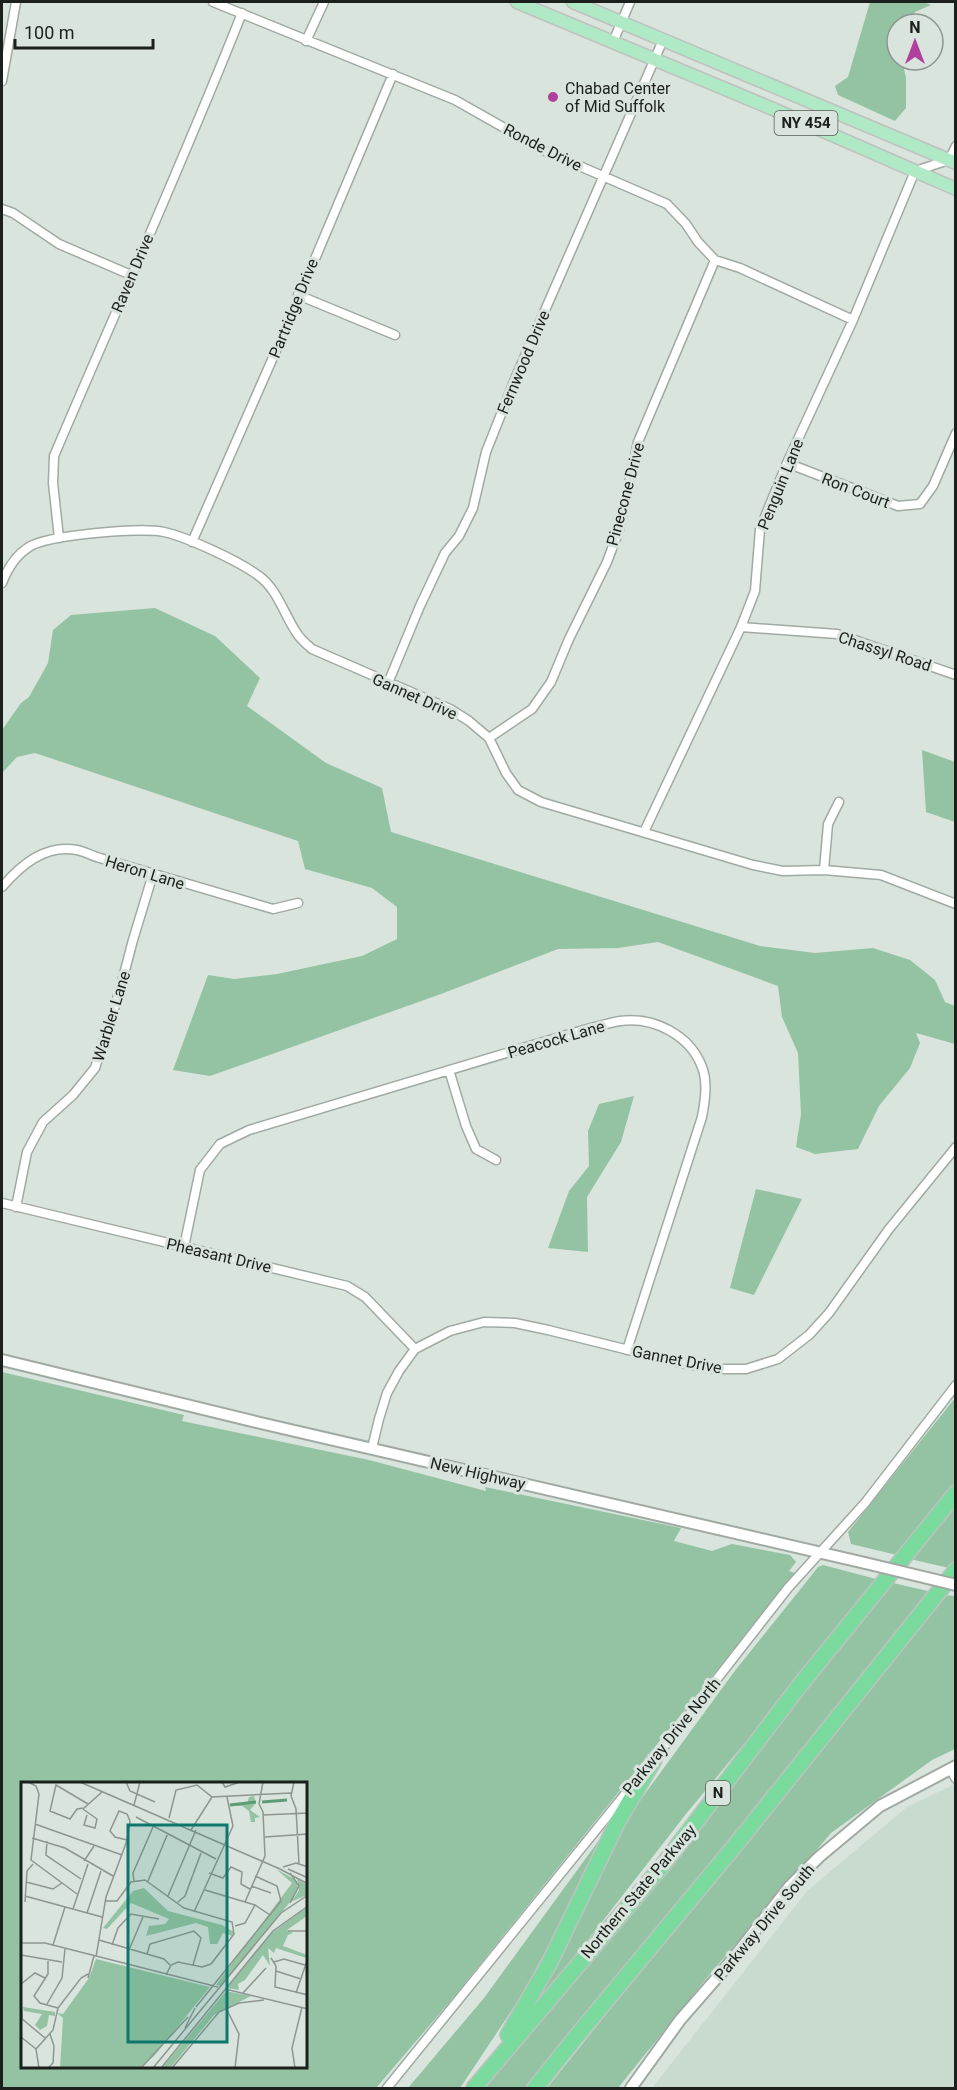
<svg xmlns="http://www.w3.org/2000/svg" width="957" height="2090" font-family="Roboto,sans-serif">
	<rect width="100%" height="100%" fill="#d9e4dc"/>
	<path fill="#c9dbce" d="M955,1784V2088H652L807,1891L907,1807Z"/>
	<path fill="#94c3a3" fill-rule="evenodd" d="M870,2H924L931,5L915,12L908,24H897V60H902L906,78V108L895,121L838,95L835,86L848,77Z
		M155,608L215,636L260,678L247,706L326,763L382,788L391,832L760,946L815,953L873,948L910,960L935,980L945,1002L955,1006V1044L916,1033L920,1043L910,1068L879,1106L858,1149L815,1154L796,1147L801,1114L798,1053L782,1017L778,986L658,942L618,948L558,949L441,994L210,1076L173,1070L208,975L234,979L277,974L362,956L397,939V907L372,888L305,869L298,841L35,753L17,757L2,773V730L21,703L29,697L48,663L53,630L71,615Z
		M922,750L955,762V822L926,812Z
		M634,1096L621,1142L587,1197L588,1252L548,1248L569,1191L589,1166L588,1131L599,1104Z
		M756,1189L802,1199L754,1295L730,1288Z
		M2,1372L184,1415L182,1421L369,1460L486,1491L485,1487L681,1528L674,1541L712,1551L732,1544L790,1555L796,1562L789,1571L795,1573L453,1998L376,2088H2ZM22,1784H306V2068H22Z
		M955,1398V1483L897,1555L851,1544L848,1532Z
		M955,1502V1560L949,1568L910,1559Z
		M823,1565L880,1580L686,1814L542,1999L539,1996L625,1821L734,1672L799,1591L818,1567Z
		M893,1583L932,1592L529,2088H483L806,1686Z
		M945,1595L955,1596V1749L932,1760L831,1833L705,1980L618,2088H547L782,1795Z
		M605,1832L606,1839L522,1995L460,2088H408L484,1998Z"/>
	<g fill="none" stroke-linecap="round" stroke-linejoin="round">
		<g stroke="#a0aaa3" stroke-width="11">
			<path id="street" d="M213,2L455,100L545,151L667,204L686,224L698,242L715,260L740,268L853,320
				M306,41L324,2
				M613,42L630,2
				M2,81L16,2
				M2,209L13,213L59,244L131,275
				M298,295L395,335
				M787,463L898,506L920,504L933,486L956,433
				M59,538L53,483L54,456C117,308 183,162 242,13
				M192,542L282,337L393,74
				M2,583C7,570 16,555 29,547C47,535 142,527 164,532C187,537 239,561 259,576C277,589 284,614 296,632C300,639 306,644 312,649L450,709L469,721L489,738L506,773L518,790L541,802L753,865L783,871L824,870L881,875L956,904
				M741,627L837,634L956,675
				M388,683L420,606L445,553L459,536L473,508L486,452L515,379L663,40
				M489,738L532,709L551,682L569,639L607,562L619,530L638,442L715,260
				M644,832L741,627L755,591L760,529L787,463L853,320L915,171L949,160L956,146
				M824,870L828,824L839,802
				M2,887C21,865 45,844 77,850C84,851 92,856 100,858L273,909L298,903
				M449,1070L466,1126L476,1149L496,1160
				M2,1203L347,1286L365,1297L415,1349
				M16,1207L27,1152L43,1122L73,1095L95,1068L119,993L133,940L153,874
				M184,1247L200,1170L220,1144L249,1130L580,1031C593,1028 607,1023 620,1021C653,1016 690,1035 702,1067C708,1082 705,1101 702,1117L627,1350
				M372,1448L379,1419L387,1393L399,1371L415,1349L450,1331L484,1322L515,1323L548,1330L681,1363L715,1369H746L778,1359L809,1335L829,1313L889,1229L956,1147
				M652,1762L788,1588L865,1503L956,1385
				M950,1769L956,1779
				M387,2088L630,1788"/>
		</g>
		<g stroke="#a0aaa3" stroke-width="14">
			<path id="secondary" d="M2,1360L256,1422L865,1563
				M631,2088L680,2020L728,1965L789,1887L819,1857L880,1806L956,1766"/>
		</g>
		<g stroke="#bfc1c0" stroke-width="15">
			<path id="primary" d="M517,2L773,109L956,189
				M573,2L956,163"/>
		</g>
		<g stroke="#bfc1c0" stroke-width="18">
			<path id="highway" d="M508,2035L549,1964L617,1823L654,1760
				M474,2088L663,1865L800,1685L956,1493
				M535,2088L575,2038L733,1848L956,1570"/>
		</g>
		<use href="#street" stroke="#fff" stroke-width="8"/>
		<use href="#secondary" stroke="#fff" stroke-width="10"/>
		<use href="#primary" stroke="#b0e9c5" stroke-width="12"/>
		<use href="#highway" stroke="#7bdb9e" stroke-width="15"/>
		<g stroke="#a0aaa3" stroke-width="14" stroke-linecap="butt">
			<path id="secondary-bridge" d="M865,1563L956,1585"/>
		</g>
		<use href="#secondary-bridge" stroke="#fff" stroke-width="10"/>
	</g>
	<circle fill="#af409d" stroke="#d9e4dc" stroke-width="2" cx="553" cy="97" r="6"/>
	<g text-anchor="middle" stroke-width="6" stroke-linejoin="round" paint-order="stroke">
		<g fill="#d9e4dc" stroke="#555b56" stroke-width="1.5">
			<rect x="774.5" y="111" width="63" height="24" rx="4.5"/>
			<rect x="706" y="1781" width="24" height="24" rx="4.5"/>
		</g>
		<g font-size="15" font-weight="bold" fill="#1c201d">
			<text x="806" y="128">NY 454</text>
			<text x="718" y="1798">N</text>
		</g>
		<g font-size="16" fill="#1c201d" stroke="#d9e4dc" text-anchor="start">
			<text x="565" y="94">Chabad Center<tspan x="565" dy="18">of Mid Suffolk</tspan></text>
		</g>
		<g font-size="16" fill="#1c201d" stroke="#d9e4dc">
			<text transform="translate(543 147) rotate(27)" y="6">Ronde Drive</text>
			<text transform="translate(132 273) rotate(-67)" y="6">Raven Drive</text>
			<text transform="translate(293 308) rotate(-68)" y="6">Partridge Drive</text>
			<text transform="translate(523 362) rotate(-67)" y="6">Fernwood Drive</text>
			<text transform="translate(780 484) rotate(-68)" y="6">Penguin Lane</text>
			<text transform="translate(856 490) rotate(21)" y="6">Ron Court</text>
			<text transform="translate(625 494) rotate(-75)" y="6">Pinecone Drive</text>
			<text transform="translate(885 651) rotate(18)" y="6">Chassyl Road</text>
			<text transform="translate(415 696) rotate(24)" y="6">Gannet Drive</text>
			<text transform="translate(145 872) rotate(17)" y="6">Heron Lane</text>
			<text transform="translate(111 1016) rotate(-73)" y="6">Warbler Lane</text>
			<text transform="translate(556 1039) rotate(-16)" y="6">Peacock Lane</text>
			<text transform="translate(219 1255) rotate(13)" y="6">Pheasant Drive</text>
			<text transform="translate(677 1359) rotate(11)" y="6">Gannet Drive</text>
			<text transform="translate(478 1473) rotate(13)" y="6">New Highway</text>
			<text transform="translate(671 1736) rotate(-51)" y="6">Parkway Drive North</text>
			<text transform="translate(638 1891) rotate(-50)" y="6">Northern State Parkway</text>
			<text transform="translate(764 1922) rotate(-50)" y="6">Parkway Drive South</text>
		</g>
	</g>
	<g transform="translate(21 1782)">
		<rect width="286" height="286" fill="#d9e4dc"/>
		<path d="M233,14L235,21L229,28L239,35L234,36V40H230L228,29L221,24H207L226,22L228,15ZM255,87L275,98L277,106L272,118L278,108L276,97L286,103V113L269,120L200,204L195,203L271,101ZM123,106L147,129L201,143L213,150L211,154L202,151L196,162H189L187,145L175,141L125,154L128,144L144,142L148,137L110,121L86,147L82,146L112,109ZM286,125V134L266,148L272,151L267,153L262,164L286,173L285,176L255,166L253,171L247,166L249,184L242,173L224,198L217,202L218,208L206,206L251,151ZM75,177L189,205L133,274L118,286H39L42,236L36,231L42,232L68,196ZM205,209L230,214L193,233L151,284L141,286ZM2,225L34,230V234L28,233L26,244L19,248L14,243L21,232L3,229Z" fill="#94c3a3"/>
		<path fill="none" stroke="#5d9c74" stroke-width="3" d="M241,20L266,18M209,23L235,20"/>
		<path fill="none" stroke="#8d9690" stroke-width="1.5" d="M7,0L15,4L18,12L10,78L56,112M59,0L259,87L287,102M105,0L109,9L134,20M201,0L204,5L219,0M273,0L270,14L275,27L278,82M67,22L35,3L29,29L49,37L56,27L63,26L81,10M113,23L119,0M62,27L76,37L74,46L63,43L66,33M242,33L287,31M115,35L195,77M148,36L155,8L176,3L191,15L270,11M14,42L101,73M170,48L191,15M244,55L287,52M11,56L44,66L92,94M26,59L25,73L60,97M63,79L73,64M262,85L275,81L287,85M267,87L287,96M188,91L202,96L210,85L221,90L220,102L229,107M113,99L112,91L132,45M127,99L147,51M5,100L32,107L41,101M230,104L250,111M184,108L234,123L249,133M4,114L81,135M147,114L175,48M84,119H96L110,100L124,98L163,126L211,140L213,152L190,182L181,185L157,180L150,183L145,193M4,120L6,89L12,82M157,120L164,114L180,71M224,120L244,74L242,30L238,22L242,0M269,121L278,104L269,91M52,127L67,82M173,130L212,44L206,15M66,131L80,89M214,144L224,141L234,123M267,149H287M78,158L143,177L149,183M0,161H24L197,205M32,163L44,125M91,163L97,146L110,132L138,137M108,168L122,135M126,172L129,162L173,149L180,156L172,183M0,173L41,180M75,175L85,115L104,64L106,58L109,39L106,32L98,29L89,49L94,55L106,58M250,176L255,184L254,205L287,213M27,177V192L13,214L19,221L37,226M253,180L263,177L284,183M255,189L280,197M67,196L73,174M0,202L14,191L24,196M204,207L287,227M222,211L245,186M275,211L287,176M0,215L1,236M26,222L41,196L44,167M175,225L260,119L256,104L234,94M205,226L218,252L214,286M0,236L24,256M164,246L174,226M0,255L15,267M18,286L15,267L32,248L37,226L60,196L67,192M27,286L32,281L33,264L29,252M120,286L167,235M132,286L260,131L287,113M140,286L252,149L287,124M151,286L198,230L218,221L243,218M274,286L271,266L281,225"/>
		<path fill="#0f766e" fill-opacity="0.15" stroke="#0f766e" stroke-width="3" d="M107,43H206V260H107Z"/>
		<rect width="286" height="286" fill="none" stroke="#1c201d" stroke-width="3"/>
	</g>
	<rect width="957" height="2090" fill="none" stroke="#1c201d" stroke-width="6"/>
	<g transform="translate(915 42)"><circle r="28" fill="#d9e4dc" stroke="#8d9690" stroke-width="1.5"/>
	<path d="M0-4.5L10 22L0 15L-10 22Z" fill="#af409d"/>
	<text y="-9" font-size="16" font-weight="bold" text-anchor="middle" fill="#1c201d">N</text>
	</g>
	<path d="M15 39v9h138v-9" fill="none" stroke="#1c201d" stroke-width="3"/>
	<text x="24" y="39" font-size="18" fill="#1c201d" stroke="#d9e4dc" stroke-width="4.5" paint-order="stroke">100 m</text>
</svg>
